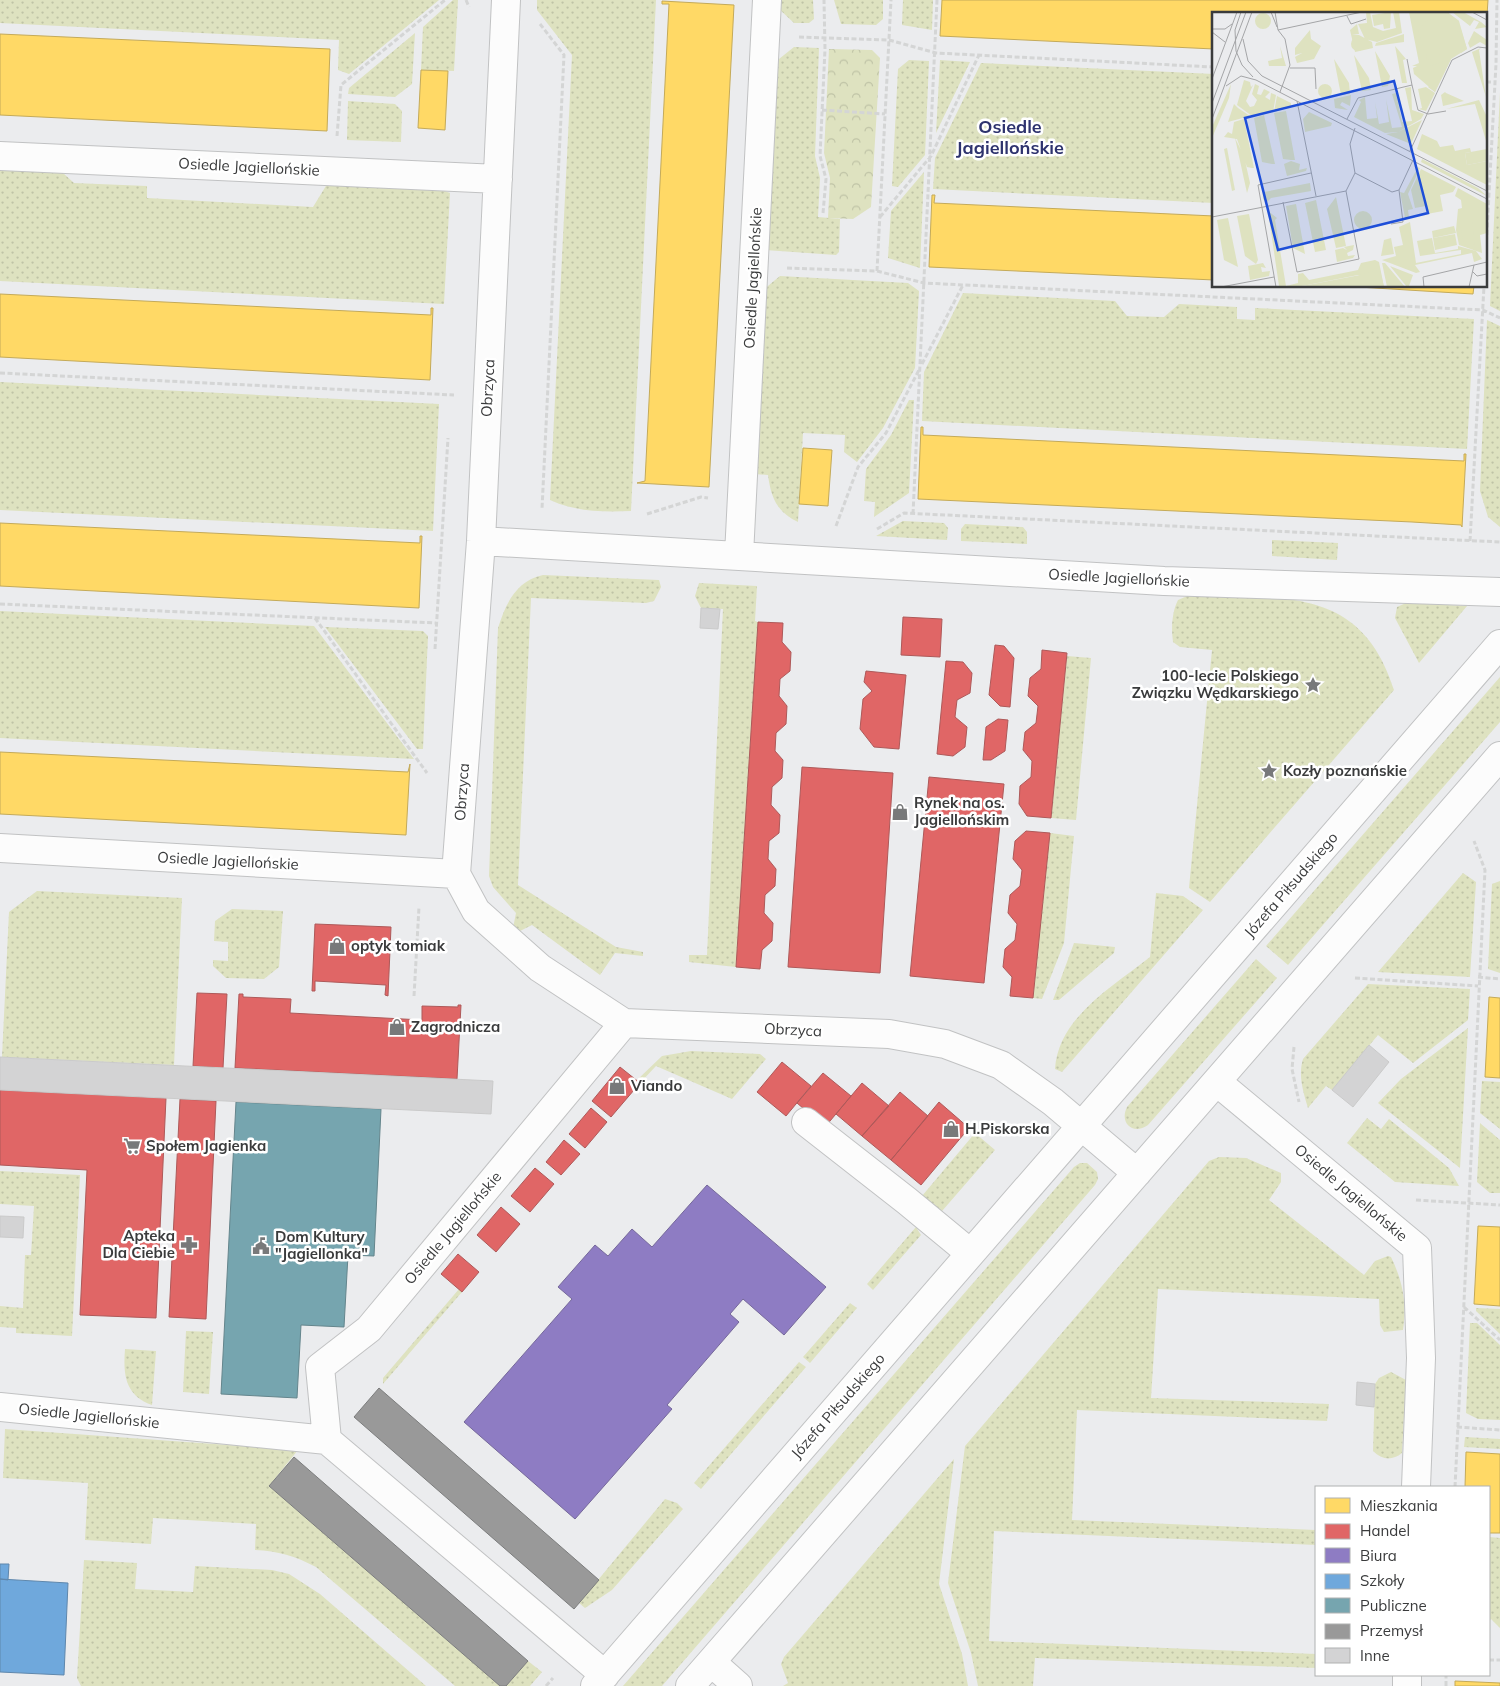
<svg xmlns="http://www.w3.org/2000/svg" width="1500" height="1686" font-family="Mulish,sans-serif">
	<defs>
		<pattern id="grass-dots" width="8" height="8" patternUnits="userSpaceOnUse" patternTransform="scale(1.25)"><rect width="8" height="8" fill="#dee2c0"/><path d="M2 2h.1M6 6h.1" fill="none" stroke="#bfc3a6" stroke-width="1.8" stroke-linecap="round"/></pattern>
		<pattern id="park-crowns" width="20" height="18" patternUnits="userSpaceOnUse" patternTransform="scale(1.25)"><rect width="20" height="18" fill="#dee2c0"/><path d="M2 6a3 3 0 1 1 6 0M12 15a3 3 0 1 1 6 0" fill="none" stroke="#bfc3a6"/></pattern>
	</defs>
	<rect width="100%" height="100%" fill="#ebecee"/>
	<path fill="url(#grass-dots)" d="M0,0H439L349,74L338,70L339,40L0,23Z
		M453,0H458L454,71L421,70L423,27Z
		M537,0H656L631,511C603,512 576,512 550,500L572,55L537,10Z
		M777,0H813L814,19L809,23H794L777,7Z
		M834,0H883V19L876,25L841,24Z
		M903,0H933L932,30L902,25Z
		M415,33L412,84L395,97L348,94L349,88Z
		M794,47L819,48L815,156L820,178L818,217L840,219L839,252L836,255L765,250L774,63Z
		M909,60L929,61L925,155L898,187L892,186L898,69Z
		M940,60L970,62L936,133Z
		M981,63L1214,74V203L933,189L935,158Z
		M1500,92V311L1490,306Z
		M348,101L395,104L402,111L401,142L347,140Z
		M0,165L48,167L63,173L74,183L147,186V198L313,207L329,181L442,190L450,193L444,304L0,281Z
		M924,172L920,268L888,258L891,211Z
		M780,276L908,283L919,291L915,368L883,428L857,462L844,452L845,435L803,433L798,522C777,512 771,498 768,475L754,474L763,290Z
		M963,293L1115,301L1127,316L1164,317L1179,304L1237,307V319L1255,320V308L1474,319L1467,449L922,421L924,372Z
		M1487,320L1500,326V527L1488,517L1480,491Z
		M0,382L439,404L433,531L0,510Z
		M909,400H914L909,493L874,517L875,502L864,501L866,469L891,435Z
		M903,521L944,523L948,528L947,540L876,536Z
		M965,524L1023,527L1027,532V544L961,541V529Z
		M1272,540L1338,543L1337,560L1272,556Z
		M543,575L659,580L661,587L654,601L646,603L531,598L518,885L616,947L643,952V956L615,953L600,975L532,925L518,932L513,928L516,913L493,887L489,876L498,628C506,603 516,581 543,575Z
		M699,583L757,586L755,621L758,622L736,967L689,962V955H707L723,609L701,608L695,596Z
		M1192,594C1283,599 1361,585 1394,690L1210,902L1189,888L1212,650L1180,647L1173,642C1171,628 1172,612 1178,600Z
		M1406,603L1467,606L1419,663L1395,618L1397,607Z
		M0,611L314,626L414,759L0,738Z
		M325,627L423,631L428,636L423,749H417Z
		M1067,656L1091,658L1076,820L1051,818Z
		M1500,677V722L1288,965L1266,946Z
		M1050,833L1074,836L1064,943L1042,999L1033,998Z
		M1463,873L1476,882L1470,977L1378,972Z
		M1500,881V973L1488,969L1492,884Z
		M37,891L182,898L174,1065L2,1057L9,912Z
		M1156,893L1183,896L1203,910L1062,1072L1055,1069C1058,1017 1114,986 1150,957Z
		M232,909L283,911L279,967L264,979L226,978L213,966V960L228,961V942L214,941L215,921Z
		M1074,943L1115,947L1114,953L1059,1000H1053Z
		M1256,959L1277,978L1148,1125C1133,1136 1119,1123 1127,1107Z
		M1368,984L1470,989L1468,1020L1413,1063L1378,1035L1332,1090L1326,1086L1308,1108C1303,1091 1298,1076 1303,1059Z
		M1468,1028L1460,1168L1378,1103L1401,1079Z
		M691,1051L760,1054L766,1059L732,1099L656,1066L640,1083L637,1080L662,1056Z
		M1482,1081L1500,1082V1129L1480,1113Z
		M1367,1118L1381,1129L1389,1119L1449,1168L1459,1186L1395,1182L1347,1143Z
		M1480,1123L1500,1140V1193H1490L1477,1182Z
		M975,1133L995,1150L936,1218L922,1196Z
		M1219,1157L1246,1158L1281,1173V1182L1269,1200L1364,1275L1375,1261L1388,1256L1391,1257C1403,1282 1407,1303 1403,1330L1384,1332L1380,1325L1379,1299L1158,1289L1151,1398L1329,1404L1327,1421L1077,1410L1072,1520L1316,1530V1545L994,1531L989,1641L1316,1654V1668L1035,1658L1033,1686H978L971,1653L948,1583L965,1446L1209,1161Z
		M1080,1163H1087L1097,1172L1098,1179L1095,1185L662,1686H623L1074,1167Z
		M0,1171L80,1175L72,1336L16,1333V1328L0,1327V1306L23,1308L25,1255H31L34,1206L0,1204Z
		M916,1227L921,1235L873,1290L867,1284Z
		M459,1289L462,1292L383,1384V1378Z
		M850,1303L857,1308L810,1363L803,1357Z
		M1476,1308L1500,1309V1334L1476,1311Z
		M1470,1323H1477L1500,1345V1420L1478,1419L1466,1413Z
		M186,1331L213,1332L209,1394L183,1392Z
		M125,1349L156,1351L152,1405C125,1395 123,1375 125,1349Z
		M799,1362L806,1367L701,1489L694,1483Z
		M1391,1372L1406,1380L1402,1453C1392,1461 1382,1460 1373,1451L1375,1384L1379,1378Z
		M5,1429L298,1450L269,1486L500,1686H455L316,1567C295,1556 278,1551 255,1550L256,1524L153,1518L151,1544L85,1540L88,1483L3,1478Z
		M1465,1437L1500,1439V1449L1464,1447Z
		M954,1459L939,1584L962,1654L968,1686H783L788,1683L781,1664L784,1657Z
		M665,1499L677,1503L683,1509L612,1590L585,1608L579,1603Z
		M1489,1537L1500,1538V1628L1491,1619L1489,1622Z
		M84,1560L137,1563L135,1589L193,1592L195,1566L272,1570L289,1574L320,1594L426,1686H81L77,1678Z
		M528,1661L542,1672L530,1686H506Z"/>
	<path fill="url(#park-crowns)" d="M829,49L872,50L880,58L871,207L853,219L828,218L830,178L824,153Z"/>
	<path fill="#ffd966" stroke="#c4aa59" d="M942,0H1488L1486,31V14H1214V49L940,36Z
		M662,1L734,5L709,487L637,483L645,481L669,4H662Z
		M0,34L330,49L327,131L0,115Z
		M421,70L448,71L445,130L418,128Z
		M932,195H935L934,203L1214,216V280L929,267Z
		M1342,286H1474L1473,294Z
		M0,294L431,315V308H433L430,380L0,357Z
		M921,427H923V435L1464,461V454H1466L1462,527L1461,525L1412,522L918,499Z
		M803,448L832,450L828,506L799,504Z
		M0,523L420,543V536H422L419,608L0,586Z
		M0,752L408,772L410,764L406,835L0,814Z
		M1489,997L1500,998V1078L1485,1077Z
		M1478,1226L1500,1227V1306L1474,1304Z
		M1466,1452L1500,1454V1533H1489V1487H1465Z
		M1455,1681L1500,1683V1686H1455Z"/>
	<path fill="#e06666" stroke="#ae5959" d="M903,617L942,619L940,657L901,655Z
		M758,622L783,623L782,642L791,652L790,671L780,679L779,696L787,706L786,724L776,733L775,751L783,760L782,778L772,787L771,805L780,815L779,833L769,841L768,859L776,869L775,886L765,895L764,913L773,923L772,941L762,950L760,969L736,967Z
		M995,645L1004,646L1014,658L1010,707L1000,706L989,695Z
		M1042,650L1067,653L1051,818L1027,816L1019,804L1020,786L1031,777L1032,761L1023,750L1025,732L1036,723L1038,706L1028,696L1030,678L1041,669Z
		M946,661L963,662L972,673L970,693L957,700L955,717L967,727L965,747L953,756L937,754Z
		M866,671L906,675L899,749L874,747L860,729L863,699L872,691L864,682Z
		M998,719L1008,720L1005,751L991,760H983L986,727Z
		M802,767L893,773L880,973L788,967Z
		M929,777L1004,784L984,983L910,976Z
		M1026,831L1050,833L1033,998L1010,996L1012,977L1003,967L1005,949L1015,940L1017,924L1008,913L1010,895L1020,886L1022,870L1013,859L1015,841Z
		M315,924L391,927L388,996L385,995L386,985L315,981V991H312Z
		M197,993L227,994L223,1068L193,1066Z
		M239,994H243V997L291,999L290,1013L422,1020V1006L458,1007V1005H461L457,1079L235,1068Z
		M782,1062L811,1086L786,1116L757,1092Z
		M620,1067L640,1083L611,1117L592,1101Z
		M823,1073L851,1096L825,1127L797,1103Z
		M862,1083L889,1106L862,1136L836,1114Z
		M0,1090L166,1098L156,1318L80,1315L87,1170L0,1165Z
		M900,1092L928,1116L891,1160L862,1136Z
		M180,1099L216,1101L206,1319L169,1317Z
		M939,1102L969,1128L921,1185L891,1160Z
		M591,1108L607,1122L585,1148L569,1134Z
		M564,1140L580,1154L561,1175L546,1162Z
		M535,1168L554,1184L530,1212L511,1196Z
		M501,1207L520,1224L496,1252L477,1235Z
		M458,1254L479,1272L462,1292L441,1274Z"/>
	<path fill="#8e7cc3" stroke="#75689a" d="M707,1185L826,1287L784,1335L743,1299L730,1314L739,1322L667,1405L672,1409L575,1519L464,1422L572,1299L558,1287L595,1245L608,1256L632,1229L652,1247Z"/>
	<path fill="#6fa8dc" stroke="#5f87ac" d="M0,1564H9L8,1580L0,1579Z
		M0,1579L68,1583L64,1675L0,1672Z"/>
	<path fill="#76a5af" stroke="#64858c" d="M236,1102L381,1109L374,1256L348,1255L344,1327L301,1325L297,1398L221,1394Z"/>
	<path fill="#999" stroke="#7c7d7d" d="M379,1388L599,1580L574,1609L354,1417Z
		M294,1457L528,1661L506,1686H500L269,1486Z"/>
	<path fill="#d3d3d4" stroke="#cacaca" d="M701,608L720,609L718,629L700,628Z
		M1369,1045L1389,1062L1353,1107L1332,1090Z
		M0,1057L493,1081L491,1114L0,1090Z
		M0,1216L24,1217L23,1238L0,1237Z
		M1357,1382L1375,1384L1374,1407L1356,1405Z"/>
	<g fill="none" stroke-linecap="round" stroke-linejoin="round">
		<g stroke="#c1c2c3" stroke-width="30">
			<path id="minor" d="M506,0L481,541L456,874L476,911L540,968L624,1023L889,1034L945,1044L1001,1065L1053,1102L1137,1173
				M0,156L498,179
				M481,541L1164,581L1500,592
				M739,555L767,0
				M0,848L456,874
				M1217,1082L1417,1248L1421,1358L1416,1487
				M806,1122L907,1201L970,1253
				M0,1407L327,1440
				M711,1662L738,1686
				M605,1675L327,1440L320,1367L369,1329L624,1023
				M595,1686L1500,644
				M690,1686L1500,756
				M1407,1686V1675"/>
		</g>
		<path stroke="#d4d5d5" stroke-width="3" stroke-dasharray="5 2.5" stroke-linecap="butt" d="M466,0L469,7
			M540,24L564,55L542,509
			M799,37L889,40L936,53L1214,67
			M1486,82H1495
			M822,110L885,114
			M337,136L341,85L445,0
			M823,213L826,179L820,156L825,49L824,0
			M880,217L931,156L979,55
			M1486,250L1496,64L1497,0
			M787,268L877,271L924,283L1483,310L1500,318
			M877,271L891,0
			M922,364L963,285
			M0,373L454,395
			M647,514L701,497L708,498
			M913,514L937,0
			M836,526L858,467L886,433L919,370
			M877,529L904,513L1500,542
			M1470,541L1484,286
			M0,604L436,623
			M315,618L427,773
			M435,649L448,438
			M1478,977L1500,979
			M1355,978L1478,986
			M414,996L419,907
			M1294,1047L1292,1069L1299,1102
			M1416,1200L1500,1205
			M1464,1307L1500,1340
			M1457,1427L1500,1430
			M1455,1487L1485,870L1474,841
			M1489,1660H1500
			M546,1686L553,1678
			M1446,1686V1675"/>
		<use href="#minor" stroke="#fcfcfc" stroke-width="28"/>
	</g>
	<defs>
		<g id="sight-bare" transform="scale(1.35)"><path d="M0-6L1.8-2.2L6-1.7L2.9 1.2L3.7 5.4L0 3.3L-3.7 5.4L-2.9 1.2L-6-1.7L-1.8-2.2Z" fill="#78797a" stroke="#fff" stroke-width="2.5" paint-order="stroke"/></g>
		<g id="shop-bare" transform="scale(1.35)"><path d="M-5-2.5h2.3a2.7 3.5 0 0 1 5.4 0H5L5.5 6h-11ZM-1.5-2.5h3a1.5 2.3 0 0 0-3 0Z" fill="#78797a" stroke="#fff" stroke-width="2.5" paint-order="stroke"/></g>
		<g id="supermarket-bare" transform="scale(1.35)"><path d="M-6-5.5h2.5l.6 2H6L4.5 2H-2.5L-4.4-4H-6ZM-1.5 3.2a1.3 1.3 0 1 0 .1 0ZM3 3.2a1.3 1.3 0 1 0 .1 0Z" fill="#78797a" stroke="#fff" stroke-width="2.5" paint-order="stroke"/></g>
		<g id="pharmacy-bare" transform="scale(1.35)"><path d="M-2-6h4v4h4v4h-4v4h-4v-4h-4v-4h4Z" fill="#78797a" stroke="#fff" stroke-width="2.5" paint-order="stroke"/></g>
		<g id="civic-bare" transform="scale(1.35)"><path d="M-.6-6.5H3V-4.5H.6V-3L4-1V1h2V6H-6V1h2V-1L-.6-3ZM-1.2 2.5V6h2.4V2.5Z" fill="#78797a" stroke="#fff" stroke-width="2.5" paint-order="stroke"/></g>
	</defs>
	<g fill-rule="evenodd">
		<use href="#sight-bare" x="1313" y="685"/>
		<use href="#sight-bare" x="1269" y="771"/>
		<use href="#shop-bare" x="900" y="812"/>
		<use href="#shop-bare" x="337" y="946"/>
		<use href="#shop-bare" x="397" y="1027"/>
		<use href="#shop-bare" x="617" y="1086"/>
		<use href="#shop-bare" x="951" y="1129"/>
		<use href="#supermarket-bare" x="132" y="1146"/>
		<use href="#pharmacy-bare" x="189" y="1245"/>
		<use href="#civic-bare" x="261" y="1246"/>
	</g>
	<g text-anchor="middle" stroke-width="5" stroke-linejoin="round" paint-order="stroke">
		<g font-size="15" fill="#3a3b3c" stroke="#fff">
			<text transform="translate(249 167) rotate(3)" y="5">Osiedle Jagiellońskie</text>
			<text transform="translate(753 278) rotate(-87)" y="5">Osiedle Jagiellońskie</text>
			<text transform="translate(488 388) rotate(-87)" y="5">Obrzyca</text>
			<text transform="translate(1119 578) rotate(3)" y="5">Osiedle Jagiellońskie</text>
			<text transform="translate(462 792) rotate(-86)" y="5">Obrzyca</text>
			<text transform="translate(228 861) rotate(3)" y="5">Osiedle Jagiellońskie</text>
			<text transform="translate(1291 885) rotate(-49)" y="5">Józefa Piłsudskiego</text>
			<text transform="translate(793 1030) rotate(3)" y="5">Obrzyca</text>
			<text transform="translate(1351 1193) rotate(40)" y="5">Osiedle Jagiellońskie</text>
			<text transform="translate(453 1228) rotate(-50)" y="5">Osiedle Jagiellońskie</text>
			<text transform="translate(838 1406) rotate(-49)" y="5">Józefa Piłsudskiego</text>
			<text transform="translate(89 1416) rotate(6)" y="5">Osiedle Jagiellońskie</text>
		</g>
		<g font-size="15" font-weight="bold" fill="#3a3b3c" stroke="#fff" text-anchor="start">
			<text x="1299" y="681" text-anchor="end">100-lecie Polskiego<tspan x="1299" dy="17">Związku Wędkarskiego</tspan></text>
			<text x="1283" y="776">Kozły poznańskie</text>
			<text x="914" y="808">Rynek na os.<tspan x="914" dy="17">Jagiellońskim</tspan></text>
			<text x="351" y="951">optyk tomiak</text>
			<text x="411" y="1032">Zagrodnicza</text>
			<text x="631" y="1091">Viando</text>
			<text x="965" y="1134">H.Piskorska</text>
			<text x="146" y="1151">Społem Jagienka</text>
			<text x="175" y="1241" text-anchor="end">Apteka<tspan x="175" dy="17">Dla Ciebie</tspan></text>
			<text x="275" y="1242">Dom Kultury<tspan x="275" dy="17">"Jagiellonka"</tspan></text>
		</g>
		<g font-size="18" font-weight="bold" fill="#2e336e" stroke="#fff">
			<text x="1010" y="133">Osiedle<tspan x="1010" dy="21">Jagiellońskie</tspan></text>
		</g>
	</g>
	<g transform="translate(1212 12)">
		<rect width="275" height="275" fill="#ebecee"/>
		<path d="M154,0H158L161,15L171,19L184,16L181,0H187L190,21L165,30L153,27L146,12L155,11ZM179,0L178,16L172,17L171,12L162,14L160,3ZM197,0H235L247,9L255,37L239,47L223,80L202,62L201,56L205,54H200L207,51ZM240,0H251L269,10L275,15L263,17L267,10L262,8L258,14ZM43 9a8 8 0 1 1 16 0a8 8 0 1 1-16 0ZM145,12L147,22L140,23H147L160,30L161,36L143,40L138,18ZM98,18L99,27L109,34L102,47L85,51L83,45L90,41L83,43V36ZM262,19L275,28V34L268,30L258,36L256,31ZM192,22V30L163,34L164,31ZM68,34L74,54H57L56,49L70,46ZM183,34L194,47L191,48L195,71H190ZM269,36L267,38L274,85L260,40ZM163,39L178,64L176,74L170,75ZM142,43L157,66L159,78L150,79ZM122,47L137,71L138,82L129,83ZM32,68L38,70L39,75L41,73L34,89L38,95L42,94L45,88L40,82L43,72L47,74L45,82L49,83L52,77L58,80L53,85L58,88L59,81L64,83L61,100L40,104L25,93ZM19,72L17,86L0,126V115ZM106 79a7 7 0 1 1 14 0a7 7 0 1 1-14 0ZM199,75L200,98L212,102L209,107L186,120L173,121L142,105L149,90L147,88L153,85L155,107L165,106L163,90L167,112L177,110L174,87L180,116L190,115L180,82L184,81L190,110L200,109L193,76ZM214,75L223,81L214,99L207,97L210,96L206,77ZM233,80L234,81L252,89L231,94L229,83ZM139,83L138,94L130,90L128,93L136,98L123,96L122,87ZM65,84L79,91V95L62,100ZM267,88L275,105V132L263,92L234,97ZM22,92L26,96L38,104L16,110ZM74,99L83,148H79L71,147L62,101ZM97,100L120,111L119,114L93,120L91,107ZM52,103L63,152H60L50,150L42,106ZM32,107L42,156H40L35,155L25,127L12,125L16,120L20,122L22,110ZM210,108L199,132L174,122L186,120ZM210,122L225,129L228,135L241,133L243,139L258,136L259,140L253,141L255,153L275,149V173L205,137ZM23,126L32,144L38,171L35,181ZM15,136L23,178L20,179L12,137ZM210,147L266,176L275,184L209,150ZM79,149L88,152L87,158L95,156L94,159L75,164L72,152ZM202,154L208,156L196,182L201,197L196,198L197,205L193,206L188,180L192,181L205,157ZM209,157L244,175L241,180L228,183L231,199L215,202L214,194L203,196L199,178ZM98,171L99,179L59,186L54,191L51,187L50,173L52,180ZM246,176L275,192V221L268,223L270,241L247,233L244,218L246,197L250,196L249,188L243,184ZM124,185L134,234L124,236L115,197ZM104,188L114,238L103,240L93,191ZM84,192L93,242L81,236L74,194ZM56,199L65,206L63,208L74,274L86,271V262L91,261L97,268L146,258L149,251L163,248L167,250L172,275L146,263L85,275H68L71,274H67ZM142 208a9 9 0 1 1 18 0a9 9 0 1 1-18 0ZM37,202L46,248L44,252L33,244L25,204ZM16,206L26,255L12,248L5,208ZM198,210L204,251L249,242V238L208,244L205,229L220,226L223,241L246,237V234L264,239L270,247L262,250L260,241L203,253L208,260L204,261L170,248L184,244L182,235L191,233L187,215ZM242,214L244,221L221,226L220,219ZM179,226L182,242L169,244L172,228ZM142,233L141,238L135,241L136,244L143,243L141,246L125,250L123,238L131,236L135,238L132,235ZM51,251L54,256L49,255L50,260L58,259L57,264L38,268L36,254ZM170,251H173L193,275H175ZM178,254L201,263L197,274L195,275Z" fill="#dee2c0"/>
		<path d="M206,0H235L247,9L234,16L227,6ZM223,7L233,29L227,35L228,44L220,48L215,47L214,42L219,35L211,33L206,19L214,9ZM249,18L255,37L249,41L244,21ZM239,47L223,80L216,75L224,68L218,54Z" fill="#dee2c0"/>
		<path d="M139 32a7 7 0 1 1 14 0a7 7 0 1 1-14 0ZM168,258L172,275H85L148,263Z" fill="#dee2c0"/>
		<path d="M275,137V149L255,153L253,141ZM260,210L263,232L252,233L248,212ZM243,222L245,233L223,238L221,226Z" fill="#dee2c0"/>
		<path fill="none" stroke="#a4a5a7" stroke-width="1" d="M29,0L23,18L24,39L30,53L41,65M59,0L65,15M63,0L66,18L73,27L78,53L68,80M260,0L275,8M135,4L139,12L154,7M0,17H13L20,12M66,18L150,0M0,20L13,30M31,27L36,49L50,64L275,179M78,56H103L104,77M0,67L25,0M200,73L206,98L216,102L234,99M14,74L29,64L44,68L275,187M85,89L104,184M0,91L34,0M0,107L40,0M135,107L146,86L200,73L195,47M198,139L240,48L266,35L275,36M143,161L180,180L187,178L201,148M71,190L85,260L105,256L147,247L134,179M0,205L134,179L143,161L138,132L143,116M179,212L191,210L187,178M261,260L265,264L275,262M9,275L62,265M64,275L46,173L99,161M212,275L211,265L275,250M257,275L262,253"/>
		<path fill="#1d4ed8" fill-opacity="0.15" stroke="#1d4ed8" stroke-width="2.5" d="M182,69L216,201L66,238L33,106Z"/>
		<rect width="275" height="275" fill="none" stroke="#3a3b3c" stroke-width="2.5"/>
	</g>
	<rect x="1315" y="1486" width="175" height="190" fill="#ffffff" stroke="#b0b1b1"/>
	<rect x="1325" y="1498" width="25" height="15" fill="#ffd966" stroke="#b0b1b1"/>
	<text x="1360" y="1511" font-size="15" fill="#3a3b3c">Mieszkania</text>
	<rect x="1325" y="1524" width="25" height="15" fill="#e06666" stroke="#b0b1b1"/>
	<text x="1360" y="1536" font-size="15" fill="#3a3b3c">Handel</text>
	<rect x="1325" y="1548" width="25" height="15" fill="#8e7cc3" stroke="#b0b1b1"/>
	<text x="1360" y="1561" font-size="15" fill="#3a3b3c">Biura</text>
	<rect x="1325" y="1574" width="25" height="15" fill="#6fa8dc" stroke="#b0b1b1"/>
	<text x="1360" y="1586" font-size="15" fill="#3a3b3c">Szkoły</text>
	<rect x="1325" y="1598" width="25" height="15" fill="#76a5af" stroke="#b0b1b1"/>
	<text x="1360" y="1611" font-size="15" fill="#3a3b3c">Publiczne</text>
	<rect x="1325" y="1624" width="25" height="15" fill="#999999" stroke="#b0b1b1"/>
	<text x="1360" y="1636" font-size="15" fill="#3a3b3c">Przemysł</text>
	<rect x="1325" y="1648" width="25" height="15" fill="#d3d3d4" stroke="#b0b1b1"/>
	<text x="1360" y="1661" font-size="15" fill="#3a3b3c">Inne</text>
</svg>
